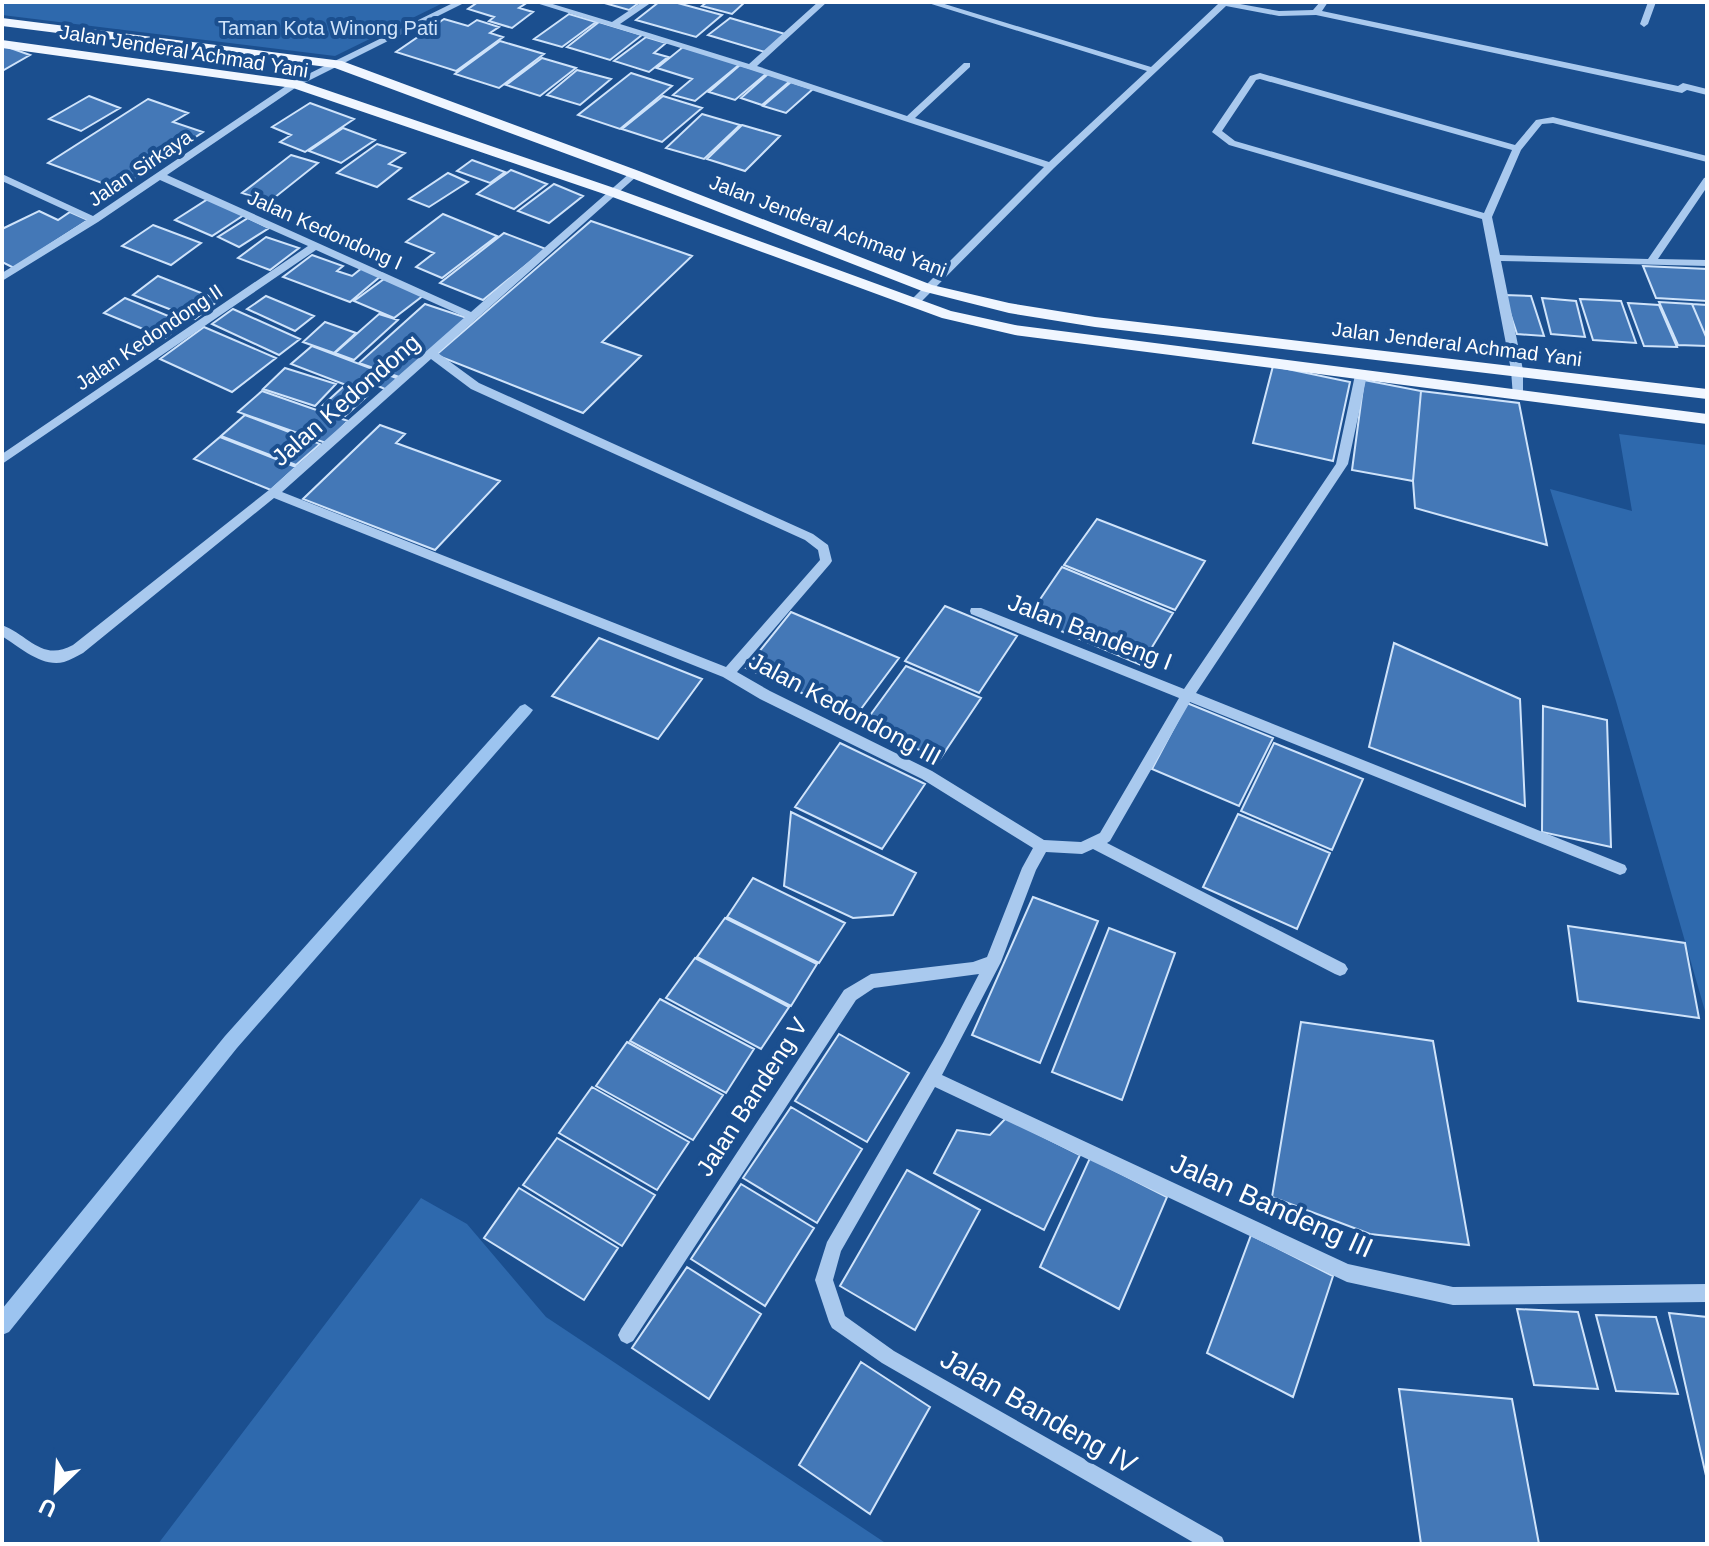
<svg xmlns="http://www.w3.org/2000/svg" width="1709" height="1546" font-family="Helvetica,sans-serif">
	<rect width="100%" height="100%" fill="#1b4f8f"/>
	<path fill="#2e69ad" d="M2,2H445L335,56L2,15Z
		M1619,434L1707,445V1018L1616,701L1550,489L1632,511Z
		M421,1198L467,1224L546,1317L887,1544H158Z"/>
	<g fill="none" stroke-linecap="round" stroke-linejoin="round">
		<path fill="#9cc4f0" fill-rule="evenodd" d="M525,704L533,710L530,714L237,1048L9,1332L2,1335V1309L225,1036L520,706Z"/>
	</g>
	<path fill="#4478b7" stroke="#cfe3fa" stroke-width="2" d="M478,2H528L519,8L533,12L512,28L489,21L494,17L468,9Z
		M601,2H640L629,10Z
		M659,2H674L722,15L696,37L636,20Z
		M707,2H745L732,14L702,6Z
		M569,14L596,22L562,47L534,39Z
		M730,18L785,34L765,52L708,35Z
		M444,19L468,26L477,20L499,27L490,33L503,37L456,71L396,52Z
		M599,22L642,35L610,60L567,47Z
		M646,37L666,43L654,53L668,57L649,72L614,61Z
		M500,41L544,54L499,88L455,74Z
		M2,45L30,55L2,71Z
		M683,47L740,64L695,101L673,95L692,79L657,68Z
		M542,58L576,68L540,96L506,85Z
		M740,65L767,73L735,100L709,92Z
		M577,70L611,79L580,105L547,95Z
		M631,73L672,86L620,129L578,115Z
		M768,74L790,81L762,105L741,98Z
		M791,82L813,89L786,113L763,106Z
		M89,96L120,108L81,131L49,119Z
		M663,96L702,108L662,142L622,129Z
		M148,99L188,113L173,122L203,132L118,189L48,163Z
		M310,103L354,119L305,152L280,142L291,135L272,127Z
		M702,114L740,125L704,159L666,148Z
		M742,125L780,136L745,171L707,159Z
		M343,128L375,140L341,163L309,151Z
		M377,144L405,153L389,164L401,168L377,187L337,173Z
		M291,155L318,163L269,202L242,193Z
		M472,160L505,172L490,183L457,171Z
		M511,170L547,184L514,209L477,194Z
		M448,173L468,182L429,207L409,199Z
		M554,184L583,196L549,223L518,211Z
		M208,199L244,215L212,236L175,220Z
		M39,211L58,220L70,212L88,220L14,268L2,262V229Z
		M443,214L497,236L442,278L416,267L434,253L406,242Z
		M248,218L269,228L239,247L218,237Z
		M591,221L692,256L602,342L641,356L583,413L436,355Z
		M153,225L201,243L171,265L122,246Z
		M504,233L546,249L483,300L440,283Z
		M266,237L299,248L270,270L238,258Z
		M312,255L343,266L337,271L352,276L362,268L382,275L350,302L283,277Z
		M1643,266L1707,269V301L1656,298Z
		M158,276L219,300L195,319L133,295Z
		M384,279L424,295L394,318L354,301Z
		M1504,295L1531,296L1544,336L1517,334Z
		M266,296L314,316L295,331L247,309Z
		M125,298L185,323L165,338L104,313Z
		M1542,298L1576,301L1585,337L1551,334Z
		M1580,299L1621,301L1636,343L1593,340Z
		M1659,302L1692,304L1707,339V346L1678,345Z
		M1628,303L1659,305L1677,347L1644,346Z
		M425,304L467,318L402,378L359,363Z
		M1692,304L1707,305V339Z
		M233,309L300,339L279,355L212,324Z
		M379,314L398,320L354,360L335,353Z
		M325,322L356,333L334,353L303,342Z
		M204,327L276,358L232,392L160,359Z
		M312,346L399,379L387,390L376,385L367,393L291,364Z
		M1273,366L1350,382L1333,461L1253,443Z
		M285,368L336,384L315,406L263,389Z
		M1364,380L1421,391L1413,481L1352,470Z
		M343,387L367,396L345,416L321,407Z
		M262,391L348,421L326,443L238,412Z
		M1421,391L1519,403L1547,545L1415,508L1413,481Z
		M245,415L320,444L296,465L221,436Z
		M380,425L405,434L396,443L500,481L435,550L303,499Z
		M220,437L296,467L271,490L194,459Z
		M1097,519L1205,561L1175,610L1064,565Z
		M1062,567L1173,613L1141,665L1028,617Z
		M945,606L1017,636L979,693L905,661Z
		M791,612L899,658L855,717L746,668Z
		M599,638L702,679L658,739L552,696Z
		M1394,643L1520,699L1525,806L1369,747Z
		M906,666L981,698L940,759L863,725Z
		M1187,703L1273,738L1239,806L1152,769Z
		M1543,706L1607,720L1611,847L1542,832Z
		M840,743L925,784L882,849L795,807Z
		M1274,743L1363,779L1332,850L1241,811Z
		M791,812L916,873L893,915L853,918L784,886Z
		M1238,814L1330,853L1297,929L1203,887Z
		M753,878L845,923L819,963L727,917Z
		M1033,897L1098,921L1040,1063L972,1035Z
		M725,918L817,964L791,1006L697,957Z
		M1568,926L1685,943L1699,1018L1578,1001Z
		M1109,928L1175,953L1122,1100L1052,1072Z
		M695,958L789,1007L761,1049L666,998Z
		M660,999L754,1049L726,1093L630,1041Z
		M1301,1022L1433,1041L1469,1245L1370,1234L1272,1197Z
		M839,1034L909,1073L867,1142L795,1101Z
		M627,1042L723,1095L693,1140L596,1086Z
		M592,1087L689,1142L657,1190L559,1133Z
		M791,1107L862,1149L817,1223L743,1178Z
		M1006,1118L1080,1155L1044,1230L934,1173L957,1130L990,1135Z
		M557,1138L655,1195L622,1246L523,1185Z
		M1090,1158L1167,1197L1119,1309L1040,1267Z
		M907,1170L980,1210L915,1330L840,1286Z
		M741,1184L814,1228L765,1306L691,1259Z
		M519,1188L618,1248L584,1300L484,1238Z
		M1251,1235L1333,1276L1293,1397L1207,1353Z
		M687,1267L761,1314L709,1399L632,1348Z
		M1517,1309L1578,1312L1598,1389L1534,1385Z
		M1669,1313L1707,1317V1480Z
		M1596,1315L1656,1317L1678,1394L1616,1391Z
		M861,1362L930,1407L870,1514L799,1465Z
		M1399,1389L1512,1399L1539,1544H1421Z"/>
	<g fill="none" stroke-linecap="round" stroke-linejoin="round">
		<path fill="#a9c9ee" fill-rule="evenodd" d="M455,2H466L298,86L167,175L471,312L631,172H637V176L438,353L479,383L813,534L828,545L832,561L830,564L737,672L770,691L932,771L1044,840L1081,842L1100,833L1179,698L971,614L970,611L971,608H981L1184,689L1336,464L1355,375L1357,372H1365L1367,375L1348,464L1196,693L1625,865L1627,869L1625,873L1620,875L1615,873L1190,702L1110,841L1107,843L1345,964L1348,969L1345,974L1340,976L1335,974L1093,849L1082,854L1046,852L1036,870L1001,962L942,1075L1348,1264L1453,1287L1707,1284V1302L1453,1305L1347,1282L935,1087L841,1251L833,1280L845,1316L894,1351L1222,1537L1225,1544H1196L882,1363L832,1328L829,1322L815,1280L827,1242L943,1043L979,974L874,988L856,1000L633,1341L627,1344L621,1341L618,1335L621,1329L844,990L871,974L973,962L987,957L1022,868L1033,848L922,779L760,699L723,677L274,498L83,653C77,656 70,660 64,662C43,668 19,647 2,636V625C30,636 42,662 73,645L269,490L465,317L316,250L2,464V454L308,246L160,180L98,222L2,281V273L87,220L2,181V174L93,216L292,82ZM431,359L471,389L805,540L818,550L820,560L726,667L282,492Z
			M533,2H546L612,22L642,2H652L620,24L749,64L818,2H827L757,66L907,116L964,63H970V67L915,118L1049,162L1147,71L925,2H938L1151,67L1218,4L1215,2H1229L1279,11L1313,10L1320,2H1328L1322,11L1678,86L1683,83L1707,89V95L1687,90L1682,93L1316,15L1279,16L1226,6L1054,168L918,305H910V301L1044,167L748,69Z
			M1648,2H1656L1648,24L1644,27L1640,24Z
			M1260,73L1515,145L1536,120L1553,117L1707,156V162L1553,123L1542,124L1521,150L1492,217L1500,255L1648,259L1704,178L1707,177V187L1658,259L1707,260V266L1501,261L1523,370V394L1517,398L1513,397L1511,370L1482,219L1229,145L1212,132L1250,76ZM1260,79L1512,150L1484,213L1235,141L1222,131L1256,80Z"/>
		<path fill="#f0f6ff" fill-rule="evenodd" d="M2,18L342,61L639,171L932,285L1009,303L1095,317L1707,389V399L1095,327L1009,313L922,291L629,177L335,68L2,26Z
			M2,40L300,81L617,189L951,311L1015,325L1707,414V424L1015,335L942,318L607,195L293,88L2,48Z"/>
	</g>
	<g text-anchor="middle" stroke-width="8" stroke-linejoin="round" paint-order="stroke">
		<g font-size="20" fill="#cfe3fa" stroke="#1b4f8f">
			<text x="328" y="35">Taman Kota Winong Pati</text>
		</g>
		<g font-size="20" fill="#fff" stroke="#1b4f8f">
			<text transform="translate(184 51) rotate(9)" y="7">Jalan Jenderal Achmad Yani</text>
			<text transform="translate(140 168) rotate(-34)" y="7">Jalan Sirkaya</text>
			<text transform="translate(828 226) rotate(21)" y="7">Jalan Jenderal Achmad Yani</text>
			<text transform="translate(325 230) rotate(24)" y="7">Jalan Kedondong I</text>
			<text transform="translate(149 337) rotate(-34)" y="7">Jalan Kedondong II</text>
			<text transform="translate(1457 344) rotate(7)" y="7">Jalan Jenderal Achmad Yani</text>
		</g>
		<g font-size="24" fill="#fff" stroke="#1b4f8f">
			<text transform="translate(346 400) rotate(-41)" y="8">Jalan Kedondong</text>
			<text transform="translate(1090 632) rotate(21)" y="8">Jalan Bandeng I</text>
			<text transform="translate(845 709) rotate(28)" y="8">Jalan Kedondong III</text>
			<text transform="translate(752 1097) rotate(-57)" y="8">Jalan Bandeng V</text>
		</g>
		<g font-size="28" fill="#fff" stroke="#1b4f8f">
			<text transform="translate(1272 1205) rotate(24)" y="10">Jalan Bandeng III</text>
			<text transform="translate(1039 1411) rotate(30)" y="10">Jalan Bandeng IV</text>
		</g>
	</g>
	<rect width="1709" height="1546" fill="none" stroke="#ffffff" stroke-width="8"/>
	<g transform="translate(56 1490) rotate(205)" stroke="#1b4f8f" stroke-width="6" paint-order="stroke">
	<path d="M0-6L14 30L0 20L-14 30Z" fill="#ffffff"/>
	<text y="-12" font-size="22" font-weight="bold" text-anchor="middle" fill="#ffffff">U</text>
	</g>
</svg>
